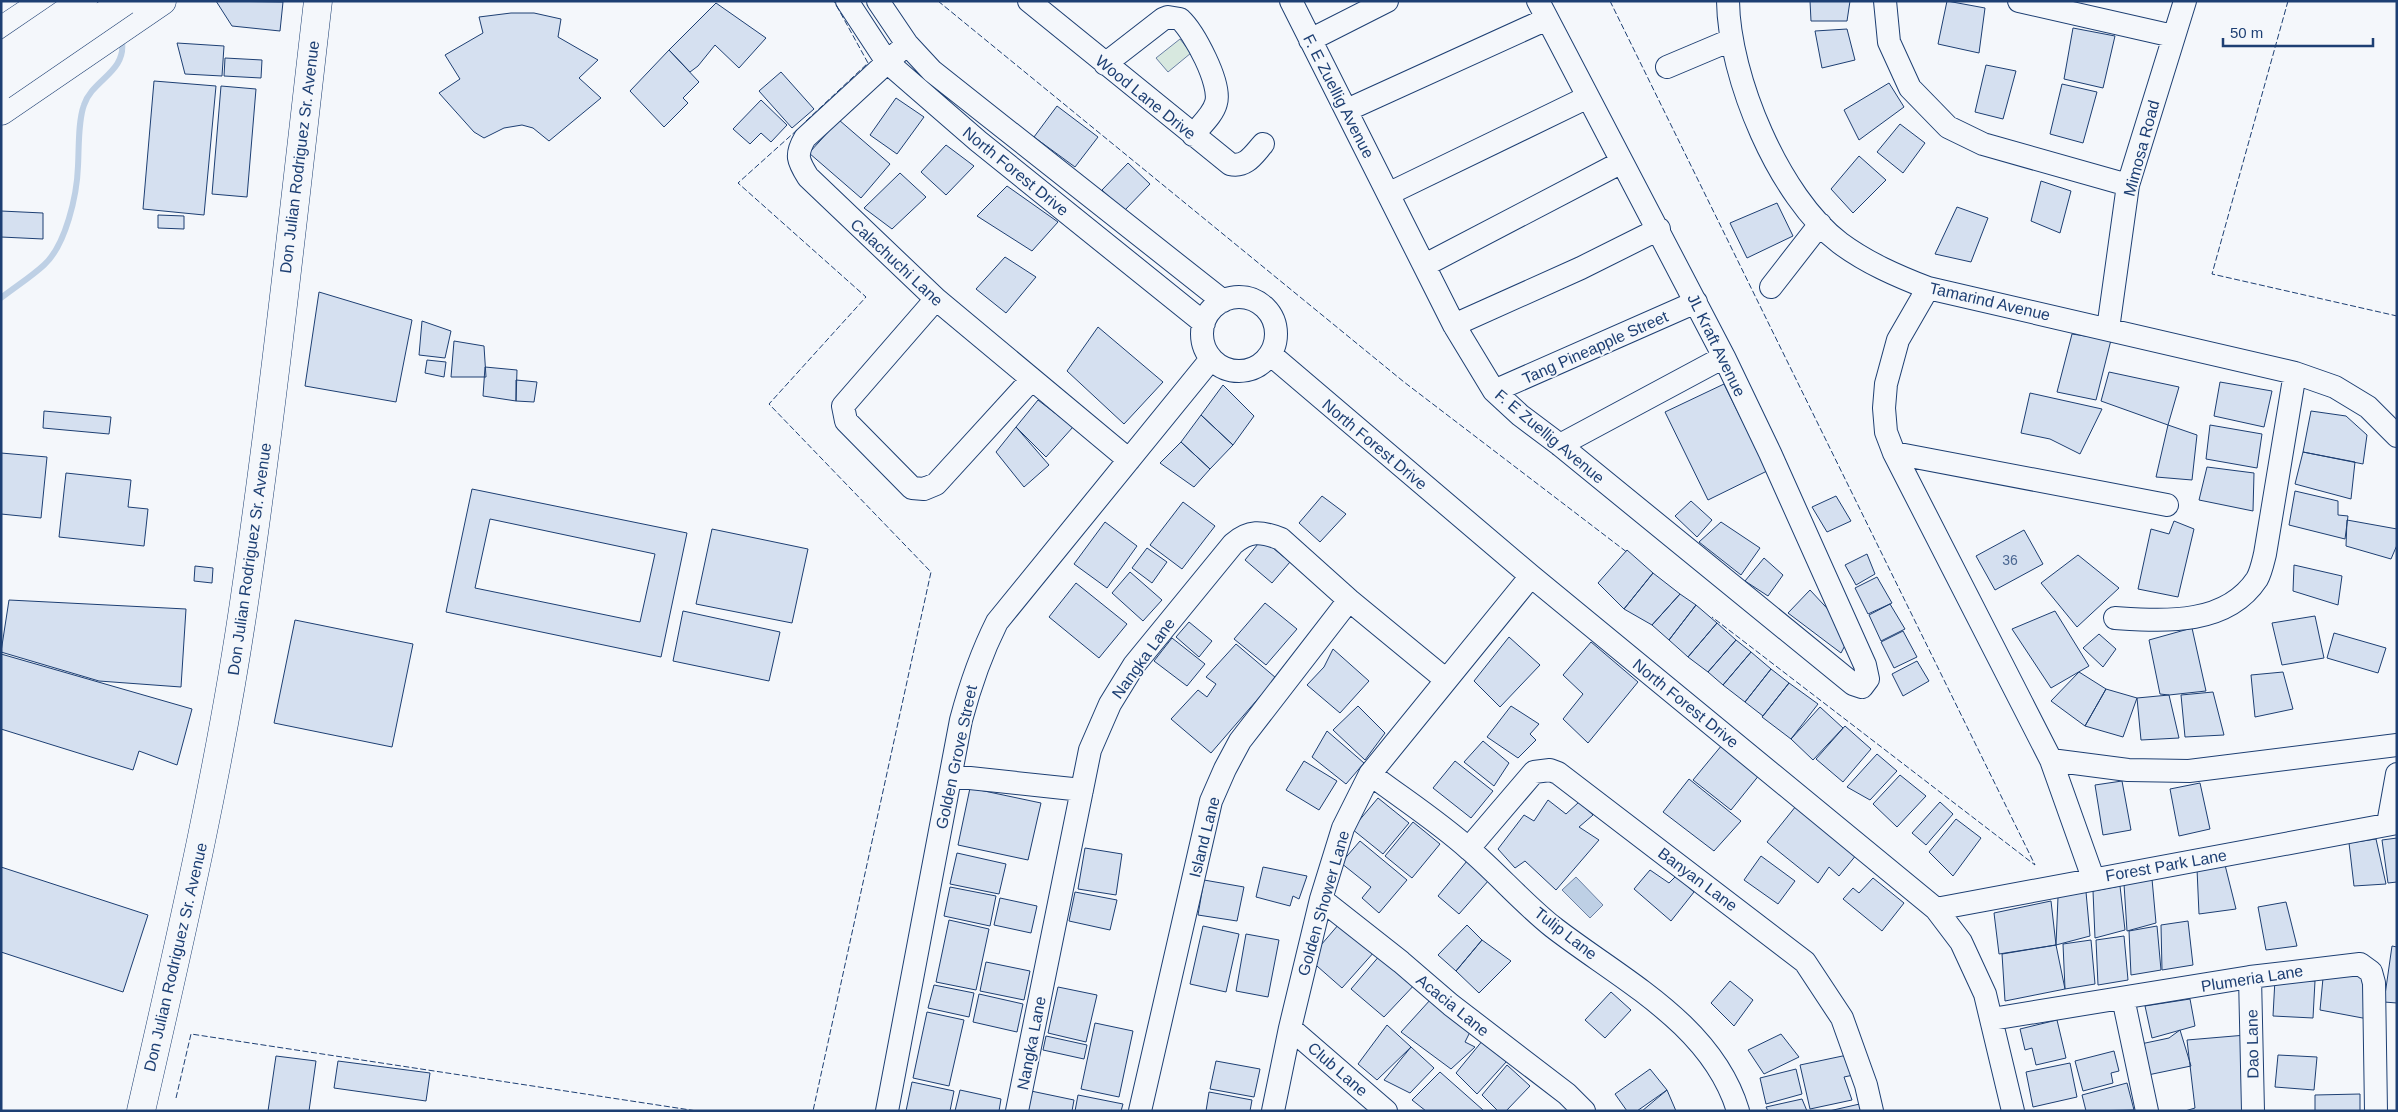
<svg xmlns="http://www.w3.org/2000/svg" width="2398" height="1112" font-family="Helvetica,sans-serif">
	<rect width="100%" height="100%" fill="#f4f7fb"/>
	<path fill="#d7e8df" stroke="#687fa3" d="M1180,39L1191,53L1168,72L1156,58Z"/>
	<path fill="#bed0e5" stroke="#687fa3" d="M1576,877L1603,905L1590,918L1562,890Z"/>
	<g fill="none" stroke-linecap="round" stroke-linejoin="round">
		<path stroke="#bed0e5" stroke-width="6" d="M1,298C15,287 31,277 44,265C66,245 77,195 78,166C79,148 78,121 84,105C92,80 126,72 122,42"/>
	</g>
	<path fill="#d5e0f0" stroke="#1d3f73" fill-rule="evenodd" d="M216,1L283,2L280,31L232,26Z
		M1810,1H1850L1847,21H1811Z
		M1947,1L1985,8L1979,53L1938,44Z
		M716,3L766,38L739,68L715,45L698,66L690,72L669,50Z
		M511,13H534L561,19L558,37L598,60L579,78L601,98L549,141L533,128L522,125L504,128L484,138L474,132L439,93L460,79L445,55L483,33L479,17Z
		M2073,28L2115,36L2103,88L2064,79Z
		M1847,29L1855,60L1822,68L1815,31Z
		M177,43L224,46L222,76L185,74Z
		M669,50L699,82L683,98L688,103L664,127L630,91Z
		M225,58L262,60L261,78L224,76Z
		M1986,65L2016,71L2003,119L1975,112Z
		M781,72L814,109L792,128L759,91Z
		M154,81L216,86L204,215L143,209Z
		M1889,83L1904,107L1859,140L1844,110Z
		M2062,84L2097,92L2083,143L2050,134Z
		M221,86L256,89L247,197L212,194Z
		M896,98L924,117L897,154L870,135Z
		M761,100L787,125L771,142L761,133L750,144L733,129Z
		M1057,106L1098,137L1075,167L1034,137Z
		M839,120L890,164L861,198L809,153Z
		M1900,124L1925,143L1903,173L1877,152Z
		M946,145L974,166L946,195L921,172Z
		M1859,156L1886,180L1853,213L1831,189Z
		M1128,163L1150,184L1124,211L1102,190Z
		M900,173L926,197L892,229L864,208Z
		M2041,181L2071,191L2060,233L2031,221Z
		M1007,186L1058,222L1032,251L977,216Z
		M1777,203L1793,236L1747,258L1730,223Z
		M1957,207L1988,218L1971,262L1935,254Z
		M1,211L43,213V239L1,237Z
		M158,215L184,216V229L158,228Z
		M1005,257L1036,277L1006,313L976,289Z
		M319,292L412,320L396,402L305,386Z
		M422,321L451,331L445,358L419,355Z
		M1098,327L1163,382L1124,424L1067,371Z
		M2072,334L2111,340L2096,400L2057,392Z
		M454,341L484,346L486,377H451Z
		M427,360L446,362L444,377L425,373Z
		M485,367L517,370L516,401L483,396Z
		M2109,372L2179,387L2168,425L2101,401Z
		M516,380L537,382L534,402L516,401Z
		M2220,382L2272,391L2264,427L2214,416Z
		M1724,384L1767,471L1708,500L1665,412Z
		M1223,385L1254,416L1233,445L1201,415Z
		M2030,393L2102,409L2080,454L2050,439L2021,433Z
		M1038,400L1073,427L1046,457L1016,427Z
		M44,411L111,417L109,434L43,428Z
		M2311,411L2346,416L2367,435L2363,464L2303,452Z
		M1201,415L1233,445L1210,469L1181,442Z
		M2168,425L2197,435L2192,480L2156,477Z
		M2210,425L2262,434L2257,468L2206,459Z
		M1016,427L1049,465L1024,487L996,452Z
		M1181,442L1210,469L1194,487L1160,463Z
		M2303,452L2355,462L2351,499L2295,484Z
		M1,453L47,457L41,518L1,514Z
		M2207,467L2254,473L2253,511L2199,500Z
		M66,473L131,480L128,507L148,509L144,546L59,537Z
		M472,489L687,533L661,657L446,612ZM490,519L655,554L640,622L475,588Z
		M2295,491L2338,501V515L2348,516L2345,539L2289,525Z
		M1322,496L1346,514L1320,542L1299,523Z
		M1836,496L1851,521L1827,532L1812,507Z
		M1691,501L1712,520L1697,537L1675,516Z
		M1183,502L1215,526L1182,569L1150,545Z
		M2347,520L2397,529V545L2391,559L2346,546Z
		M2174,521L2194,529L2178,597L2138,589L2151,529L2169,534Z
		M1105,522L1137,546L1107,588L1074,564Z
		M1721,522L1760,548L1741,575L1699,542Z
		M712,529L808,549L792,623L696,604Z
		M2024,530L2043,564L1995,590L1976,556Z
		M1262,539L1290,562L1272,583L1245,560Z
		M1147,548L1167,562L1152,583L1132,568Z
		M1627,550L1653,573L1624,609L1598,583Z
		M1867,554L1875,574L1856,585L1845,565Z
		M2078,555L2119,588L2077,627L2041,583Z
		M1764,558L1783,575L1768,596L1745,581Z
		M2294,565L2342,576L2338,605L2293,591Z
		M195,566L213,568L212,583L194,581Z
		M1130,572L1162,600L1143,621L1112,593Z
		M1653,573L1680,594L1652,625L1624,609Z
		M1877,577L1892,603L1868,614L1855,588Z
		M1076,583L1127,624L1099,658L1049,617Z
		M1810,590L1851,634L1841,653L1788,613Z
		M1680,594L1696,605L1669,640L1652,625Z
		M9,600L186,609L181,687L99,681L1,652Z
		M1265,603L1297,629L1266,665L1234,639Z
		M1890,604L1905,629L1881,641L1869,615Z
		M1696,605L1717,623L1688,657L1669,640Z
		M683,611L780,632L769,681L673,661Z
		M2055,611L2089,666L2051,688L2012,629Z
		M2315,616L2324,658L2282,665L2272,623Z
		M295,620L413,644L392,747L274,723Z
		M1189,622L1212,641L1199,657L1176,637Z
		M1717,623L1736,640L1708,672L1688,657Z
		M2192,628L2206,691L2169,695L2160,694L2149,640Z
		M1903,631L1917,657L1894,668L1881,642Z
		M2334,633L2386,648L2378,673L2327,658Z
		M2099,634L2116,649L2103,667L2083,648Z
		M1509,637L1540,665L1500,707L1474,681Z
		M1172,638L1205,664L1187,686L1154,661Z
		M1736,640L1751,652L1723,685L1708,672Z
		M1591,642L1638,682L1588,743L1563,719L1583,694L1563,675Z
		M1236,644L1276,678L1211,753L1171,719L1198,690L1207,697L1216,684L1206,677Z
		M1333,649L1369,681L1340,713L1307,685L1324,667Z
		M1751,652L1771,669L1745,702L1723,685Z
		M1,654L192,709L177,765L139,751L133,770L1,729Z
		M1917,661L1929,681L1903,696L1892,674Z
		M1771,669L1789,683L1763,716L1745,702Z
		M2079,672L2106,689L2085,726L2051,701Z
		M2283,672L2293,709L2255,717L2251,675Z
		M1789,683L1818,704L1791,739L1762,717Z
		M2106,689L2137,698L2123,737L2085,726Z
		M2213,692L2224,735L2185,737L2181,695Z
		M2169,695L2179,738L2141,740L2137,698Z
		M1358,706L1385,733L1365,760L1333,730Z
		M1511,706L1539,724L1530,734L1536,740L1518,758L1487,737Z
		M1820,707L1843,728L1813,760L1791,739Z
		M1845,726L1871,749L1843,782L1816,759Z
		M1327,731L1364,763L1346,784L1312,757Z
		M1483,741L1509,763L1494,786L1464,762Z
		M1722,745L1760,774L1731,810L1693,780Z
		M1877,754L1897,771L1870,800L1847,787Z
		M1304,761L1337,781L1319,810L1286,790Z
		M1455,761L1493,791L1471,818L1433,788Z
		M1900,775L1926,796L1897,827L1873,804Z
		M1689,779L1741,821L1714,851L1663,812Z
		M2122,781L2131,830L2103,835L2095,785Z
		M2200,783L2210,829L2179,836L2170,789Z
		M970,788L1041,803L1028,860L958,845Z
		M1378,798L1409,823L1383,854L1352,829Z
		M1548,800L1566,814L1579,802L1593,815L1579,827L1599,840L1556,890L1525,861L1515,868L1498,849L1524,815L1534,821Z
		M1940,802L1953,814L1926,845L1912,833Z
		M1796,806L1857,854L1839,876L1829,867L1818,883L1767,842Z
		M1956,819L1981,838L1953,876L1929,852Z
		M1413,822L1440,844L1412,878L1385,856Z
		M2397,838V882L2388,883L2382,840Z
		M2376,839L2386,884L2354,886L2349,843Z
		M1360,841L1407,880L1379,913L1362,898L1371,887L1341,863Z
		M1085,848L1122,854L1116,895L1078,889Z
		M957,853L1006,864L999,894L950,884Z
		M1761,856L1795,881L1778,904L1744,880Z
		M1467,861L1489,880L1459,914L1438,896Z
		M2225,865L2236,909L2199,914L2197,869Z
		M1,867L148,915L123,992L1,952Z
		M1263,867L1307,876L1299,899L1293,896L1290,906L1256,897Z
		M1650,870L1669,883L1676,876L1694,892L1671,921L1634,889Z
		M1873,878L1904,903L1882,931L1843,899L1853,888L1859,893Z
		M2152,879L2156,923L2127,931L2124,884Z
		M1204,880L1244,887L1237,921L1198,915Z
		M2120,886L2125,930L2095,938L2093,891Z
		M950,887L996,896L990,926L944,916Z
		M1075,892L1117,900L1110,930L1069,921Z
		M2086,892L2090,936L2056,945L2058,897Z
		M1000,898L1037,906L1031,933L994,925Z
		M2051,901L2056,945L1999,954L1994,913Z
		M2286,902L2297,946L2266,950L2258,907Z
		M949,920L989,929L976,990L936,982Z
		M2188,921L2193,965L2162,970L2161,925Z
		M1339,924L1375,951L1342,988L1309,959Z
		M1467,925L1482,940L1456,971L1438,955Z
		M1203,926L1239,934L1226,992L1190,984Z
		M2157,926L2161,970L2131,975L2129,931Z
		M1246,934L1279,940L1268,997L1236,991Z
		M2124,936L2128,980L2098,985L2096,940Z
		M1482,940L1511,961L1479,993L1456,971Z
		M2091,940L2095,984L2065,989L2063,944Z
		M2056,945L2065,989L2005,1001L2002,954Z
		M2392,946L2397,947V1003L2384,1002Z
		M1381,954L1418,981L1384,1017L1351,989Z
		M986,962L1030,971L1024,1000L980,991Z
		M2357,970L2373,980L2368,1019L2320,1010L2323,978Z
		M2275,979L2315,981L2313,1018L2273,1016Z
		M1730,981L1753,1000L1734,1026L1711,1003Z
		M934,985L974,993L969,1017L928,1008Z
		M1058,987L1097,995L1086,1042L1048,1033Z
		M1611,992L1631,1010L1605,1038L1585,1020Z
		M979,994L1023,1004L1017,1032L973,1022Z
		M1431,999L1470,1032L1465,1042L1475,1047L1451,1069L1401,1032Z
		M2190,999L2195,1026L2152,1038L2145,1006Z
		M927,1012L964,1020L949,1086L913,1078Z
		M2057,1020L2066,1058L2036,1065L2032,1048L2025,1050L2020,1029Z
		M1095,1023L1133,1031L1119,1097L1081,1089Z
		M1387,1025L1411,1047L1377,1080L1358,1064Z
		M2180,1030L2191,1066L2143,1076L2136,1045L2169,1038Z
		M1781,1034L1799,1057L1764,1074L1748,1050Z
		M2246,1035L2243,1111H2185L2195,1108L2187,1040Z
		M1046,1036L1087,1045L1084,1059L1043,1050Z
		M1483,1040L1507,1061L1477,1094L1456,1073Z
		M1411,1047L1434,1068L1410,1093L1384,1080Z
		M2114,1051L2119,1071L2111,1073L2113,1083L2083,1091L2075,1061Z
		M1852,1054L1858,1074L1844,1077L1852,1100L1810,1109L1800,1065Z
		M2278,1055L2317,1057L2314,1090L2275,1087Z
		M276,1056L316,1061L309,1111H268Z
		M338,1061L430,1073L426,1101L334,1088Z
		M1216,1061L1260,1069L1254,1097L1210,1089Z
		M2070,1063L2077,1097L2033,1107L2026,1072Z
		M1507,1065L1530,1086L1506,1111H1498L1482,1095Z
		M1650,1069L1667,1090L1637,1111H1627L1615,1094Z
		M1796,1069L1802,1094L1766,1104L1760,1078Z
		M1440,1072L1483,1110L1482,1111H1426L1412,1100Z
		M912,1082L954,1091L950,1111H906Z
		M2127,1083L2134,1110L2086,1111L2082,1095Z
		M960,1090L1001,1099L999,1111H955Z
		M1667,1090L1676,1111H1642Z
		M1031,1091L1074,1100L1072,1111H1027Z
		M1209,1092L1252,1100L1250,1111H1206Z
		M2360,1094V1111H2315V1095Z
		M1078,1095L1123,1104L1121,1111H1075Z
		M1802,1099L1807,1111H1768L1766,1107Z
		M1864,1103L1866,1111H1829Z"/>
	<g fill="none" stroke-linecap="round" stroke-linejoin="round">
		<g stroke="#1d3f73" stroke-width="24">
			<path id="minor" d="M847,1L887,62L978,141L1204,323
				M878,1L907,44L932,71L1223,301
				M1029,1L1230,164C1246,168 1254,154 1263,144
				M1291,1L1454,325L1494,391L1520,415L1560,445L1853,684L1862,687L1868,679L1865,665L1770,453L1724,357L1538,1
				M1728,1C1729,77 1779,197 1840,243C1867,263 1897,276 1928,288L2295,373L2335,387L2368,407L2397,436
				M1885,1L1889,42L1910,88L1948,127L1983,144L2128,185
				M2019,1L2173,36
				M1310,40L1387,1
				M907,44L805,138C795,155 798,161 808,177L936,299L1129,460
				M1105,64L1163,19L1168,17L1180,19C1194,32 1222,84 1216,103C1213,115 1200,126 1193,135
				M1667,67L1731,40
				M1347,110L1547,19
				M1388,194L1588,97
				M1425,265L1622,162
				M1771,287L1820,224
				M1928,288L1898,340L1886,384L1884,408L1886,432L1894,453L2051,760L2093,878
				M1202 334a37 37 0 1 1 74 0a37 37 0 1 1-74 0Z
				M936,299L843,406L846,421L912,488L924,489L936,484L1032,379
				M1454,325L1581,268L1659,229
				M2108,329L2128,185L2185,1
				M1270,354L1531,576L1936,909L1961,942L1985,994L2013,1111
				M1494,391L1696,302
				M1560,445L1724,357
				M1894,453L2167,505
				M2115,618C2164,621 2226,626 2257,579C2261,572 2263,562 2265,554L2295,373
				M2051,760L2128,770L2189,771L2397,745
				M1370,774C1403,799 1439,822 1470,850C1498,874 1524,904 1553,927C1620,979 1712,1024 1738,1111
				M951,776L1082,790
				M2388,824L2397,774
				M1469,848L1534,772L1550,770L1558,773L1805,962L1842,1018L1866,1085L1872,1111
				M1321,899L1401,962L1451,1005L1567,1094L1584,1111
				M1936,909L2397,823
				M2250,977L2253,1111
				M2123,998L2147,1111
				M1992,1019L2250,977L2360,964L2371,972L2374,983L2376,1111
				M1290,1028L1386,1111
				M887,1111L961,720C970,686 981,654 997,622L1211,359
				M1017,1111L1090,750L1110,704L1134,665L1233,544C1249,530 1261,531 1281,539L1349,600L1445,679
				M1140,1111L1211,801L1225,769L1240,741L1349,600
				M1273,1111L1290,1028L1321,899L1343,828L1370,774L1531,576"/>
		</g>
		<g stroke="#1d3f73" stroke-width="29">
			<path id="major" d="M141,1111C180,940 220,769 245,596C274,398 295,199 318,1"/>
		</g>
		<g stroke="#1d3f73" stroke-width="29">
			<path id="highway" d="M1,31L46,1
				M1,111L162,1"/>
		</g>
		<use href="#minor" stroke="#f4f7fb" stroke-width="22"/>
		<use href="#major" stroke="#f4f7fb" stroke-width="28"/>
		<use href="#highway" stroke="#f4f7fb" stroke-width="28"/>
		<g stroke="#1d3f73" stroke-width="29" stroke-linecap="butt">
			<path id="highway-bridge" d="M1,57L83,1
				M1,86L125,1"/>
		</g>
		<use href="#highway-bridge" stroke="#f4f7fb" stroke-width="28"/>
		<path stroke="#1d3f73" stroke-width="1" stroke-dasharray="6 2.5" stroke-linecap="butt" d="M938,1L1404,382L1628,553
			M1610,1L2035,865L1712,617
			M2288,1L2212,274L2397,316
			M806,121L868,63L834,1
			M797,130L738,183L866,297L769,404L931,572L813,1111
			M176,1098L191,1034L697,1111"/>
	</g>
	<g text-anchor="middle" stroke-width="4" stroke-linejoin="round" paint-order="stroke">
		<g font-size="14" fill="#4b6792">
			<text x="2010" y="565">36</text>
		</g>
		<g font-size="16" fill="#1d3f73" stroke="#f4f7fb">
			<text transform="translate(1339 96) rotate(63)" y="6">F. E Zuellig Avenue</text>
			<text transform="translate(1146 97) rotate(39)" y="6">Wood Lane Drive</text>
			<text transform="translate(2141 148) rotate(-75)" y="6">Mimosa Road</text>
			<text transform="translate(299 157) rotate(-83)" y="6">Don Julian Rodriguez Sr. Avenue</text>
			<text transform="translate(1016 171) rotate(39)" y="6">North Forest Drive</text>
			<text transform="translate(897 262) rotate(43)" y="6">Calachuchi Lane</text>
			<text transform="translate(1990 301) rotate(13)" y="6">Tamarind Avenue</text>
			<text transform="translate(1717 345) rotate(64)" y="6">JL Kraft Avenue</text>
			<text transform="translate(1595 347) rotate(-24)" y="6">Tang Pineapple Street</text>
			<text transform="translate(1550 436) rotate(40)" y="6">F. E Zuellig Avenue</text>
			<text transform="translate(1375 444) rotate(40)" y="6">North Forest Drive</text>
			<text transform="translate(249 559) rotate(-82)" y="6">Don Julian Rodriguez Sr. Avenue</text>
			<text transform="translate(1143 658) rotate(-54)" y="6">Nangka Lane</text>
			<text transform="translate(1686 703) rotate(39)" y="6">North Forest Drive</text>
			<text transform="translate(956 757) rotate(-78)" y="6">Golden Grove Street</text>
			<text transform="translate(1204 837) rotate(-76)" y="6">Island Lane</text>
			<text transform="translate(2166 865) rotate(-10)" y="6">Forest Park Lane</text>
			<text transform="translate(1698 879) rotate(37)" y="6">Banyan Lane</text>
			<text transform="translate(1323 903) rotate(-74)" y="6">Golden Shower Lane</text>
			<text transform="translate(1566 933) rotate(38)" y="6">Tulip Lane</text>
			<text transform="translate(175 957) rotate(-77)" y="6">Don Julian Rodriguez Sr. Avenue</text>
			<text transform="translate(2252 978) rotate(-9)" y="6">Plumeria Lane</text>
			<text transform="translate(1453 1005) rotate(39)" y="6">Acacia Lane</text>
			<text transform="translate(1031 1043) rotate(-79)" y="6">Nangka Lane</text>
			<text transform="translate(2252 1044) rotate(-91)" y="6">Dao Lane</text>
			<text transform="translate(1338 1069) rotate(41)" y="6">Club Lane</text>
		</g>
	</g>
	<rect width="2398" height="1112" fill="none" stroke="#1d3f73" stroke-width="5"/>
	<path d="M2223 38v8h150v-8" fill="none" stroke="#1d3f73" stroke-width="2.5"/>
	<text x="2230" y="38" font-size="15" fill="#1d3f73" stroke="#f4f7fb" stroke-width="4" paint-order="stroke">50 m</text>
</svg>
